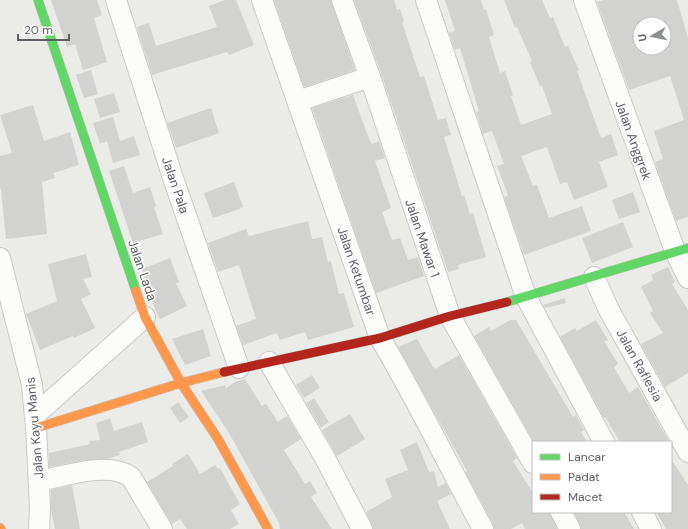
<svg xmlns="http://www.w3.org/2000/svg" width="688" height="529" font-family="'DM Sans',sans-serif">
	<rect width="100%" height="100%" fill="#ebebe7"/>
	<path fill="#d2d2d0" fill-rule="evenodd" d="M51,0H97L102,15L94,18L107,62L83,70L75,44L67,47Z
		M225,0H236L254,45L229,55L227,52L152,75L137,27L149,23L156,46L217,27L209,6Z
		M274,0H331L355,70L304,87Z
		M354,0H394L397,10L400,9L404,21L402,22L420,77L424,76L438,120L446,118L451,135L444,137L462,196L464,195L470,214L473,213L486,257L458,265L459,269L448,272L381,73Z
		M445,0H481L484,10L486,9L494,35L489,37L500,73L505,71L513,95L511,96L521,125L552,114L542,86H540L530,62L532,61L517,27L515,28L504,0H542L550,18L553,17L565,47L568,46L579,70L577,71L601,138L611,134L618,155L599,162L608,187L574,200L567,182L560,184L547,147L521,156L533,186L537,185L549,218L582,206L591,231L524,255L504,197L508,195L497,166L504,164L492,131L483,134L476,112L479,111L460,48L455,50L449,33L455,31Z
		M604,0H677L688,38V217L676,221L655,162L663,159L654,131L684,120L670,76L629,90L597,2ZM640,24H664V48H640Z
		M91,70L98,94L84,98L76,75Z
		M114,93L120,112L100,118L94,99Z
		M353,95L371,144L379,141L385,158L375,161L391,208L382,212L392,240L400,238L408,260L418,257L424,276L376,293L312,108Z
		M33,105L44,141L70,132L79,165L53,173L55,178L42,182L47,234L6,239L1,189H0V156L12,153L0,115Z
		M211,108L219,133L176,148L167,123Z
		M113,117L120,141L134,136L140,155L113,163L107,141L100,144L93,123Z
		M124,166L133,193L150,187L156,206L154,207L163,234L133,243L109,171Z
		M234,182L243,207L240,208V209L213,218L204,193Z
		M633,192L640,212L619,219L612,200Z
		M308,221L312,239L322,237L328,262L331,261L339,294L344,293L354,327L308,340L305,332L280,340L277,333L243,345L236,326L256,319L239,265L218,272L208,243L246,229L249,236Z
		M623,222L633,247L592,263L582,238Z
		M86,254L92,277L83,279L91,294L81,299L95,328L74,338L73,336L40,350L26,314L57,301L48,264Z
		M170,258L179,282L176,283L187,306L160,319L156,312L142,269Z
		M668,267L675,282L672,284L688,310V373L665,387L641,344L663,333L650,313L653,311L641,287L653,280L651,275Z
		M565,298L566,303L545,308L543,305Z
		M510,320H516L573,417L576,415L584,430L581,432L587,442H534L474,336L489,327L491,331Z
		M596,320L608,340L604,341L618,364L614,367L629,393L638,387L668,440L664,442H620L605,417L604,418L560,337L575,328L577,331Z
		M203,329L211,356L185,365L172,339Z
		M417,339L433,367H434L435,369L459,355L517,458L513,461L533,493V512H550L557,529H525L522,523L511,529H494L493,524L465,472L467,471L398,347Z
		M312,375L320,388L304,398L296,385Z
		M245,379L262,406L266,404L278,422L287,416L301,439L284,450L305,484L310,481L317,493L311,497L332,529H280L279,523L229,433L201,391L225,385L226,388L235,382Z
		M314,398L329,422L321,428L306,403Z
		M178,402L189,417L180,423L170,408Z
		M350,414L365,439L337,456L322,430Z
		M110,418L114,431L142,422L148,442L119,452L120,455L107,459L84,460L49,467V453L90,444L89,441L100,440L96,423Z
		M417,442L429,472L434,471L438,487L446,483L451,494L437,501L450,529H373L366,512L392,497L385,479L408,470L400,450Z
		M188,454L200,474L215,465L218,469L220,468L240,504L231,510L239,524L230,529H187L180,519L172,524L147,482L173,466L172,464Z
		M671,459L688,485V529H666L656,512H671Z
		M72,485L80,529H55L51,510V490Z
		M574,512H624L634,529H581Z"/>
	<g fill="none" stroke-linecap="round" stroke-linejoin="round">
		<g stroke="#c9c9c8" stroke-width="22">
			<path id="street" d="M116,0L173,178L239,368
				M262,0L380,338C417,400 448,465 483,529
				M342,0L370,77L450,316L533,463
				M426,0L526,297L604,442
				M584,0L675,251L688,278
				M298,101L370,77
				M0,258L32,385L36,428L40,507L39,529
				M594,277L609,310L688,452
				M269,362L325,458L362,529
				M35,415L145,317
				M39,481C65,476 108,461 131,477L162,529
				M561,512L570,529
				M642,512L651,529"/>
		</g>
		<g stroke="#c7c7c8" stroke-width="10">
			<path id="fast" d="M38,0L136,291
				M507,302L688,248"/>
		</g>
		<g stroke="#c7c7c8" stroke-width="10">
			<path id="slow" d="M136,291L145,317L181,383L218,439L268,529
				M36,428L181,383L224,372
				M0,528L1,529"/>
		</g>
		<g stroke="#c7c7c8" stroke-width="10">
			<path id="jam" d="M224,372L380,338L450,316L507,302"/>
		</g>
		<use href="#street" stroke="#fcfcfb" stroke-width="20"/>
		<use href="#fast" stroke="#63d668" stroke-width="9"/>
		<use href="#slow" stroke="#ff974d" stroke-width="9"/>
		<use href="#jam" stroke="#b3261e" stroke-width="9"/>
	</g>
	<g text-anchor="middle" stroke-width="3" stroke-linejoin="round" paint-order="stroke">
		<g font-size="13" fill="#5d5f64" stroke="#fff">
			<text transform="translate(634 140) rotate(70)" y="5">Jalan Anggrek</text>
			<text transform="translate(176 185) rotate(71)" y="5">Jalan Pala</text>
			<text transform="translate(423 238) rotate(71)" y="5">Jalan Mawar 1</text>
			<text transform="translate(143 270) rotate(71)" y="5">Jalan Lada</text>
			<text transform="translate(357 271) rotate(71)" y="5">Jalan Ketumbar</text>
			<text transform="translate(640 365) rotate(61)" y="5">Jalan Raflesia</text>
			<text transform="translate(34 428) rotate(-95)" y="5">Jalan Kayu Manis</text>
		</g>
	</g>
	<rect x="532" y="441" width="140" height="72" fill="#ffffff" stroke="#bebfc1"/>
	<rect x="540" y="454" width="20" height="6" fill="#63d668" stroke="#bebfc1"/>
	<text x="568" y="461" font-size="12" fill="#5d5f64">Lancar</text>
	<rect x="540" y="474" width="20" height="6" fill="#ff974d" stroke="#bebfc1"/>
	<text x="568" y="481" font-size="12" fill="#5d5f64">Padat</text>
	<rect x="540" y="494" width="20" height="6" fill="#b3261e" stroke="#bebfc1"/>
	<text x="568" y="501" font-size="12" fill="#5d5f64">Macet</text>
	<g transform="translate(652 36) rotate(261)"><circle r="19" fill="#ffffff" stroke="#bebfc1"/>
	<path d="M0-3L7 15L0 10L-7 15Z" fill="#8f9092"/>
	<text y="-6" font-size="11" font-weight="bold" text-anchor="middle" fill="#5d5f64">U</text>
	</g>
	<path d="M18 34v6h51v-6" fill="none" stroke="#5d5f64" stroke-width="2"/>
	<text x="24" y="34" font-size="12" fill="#5d5f64" stroke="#ffffff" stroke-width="3" paint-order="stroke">20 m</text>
</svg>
